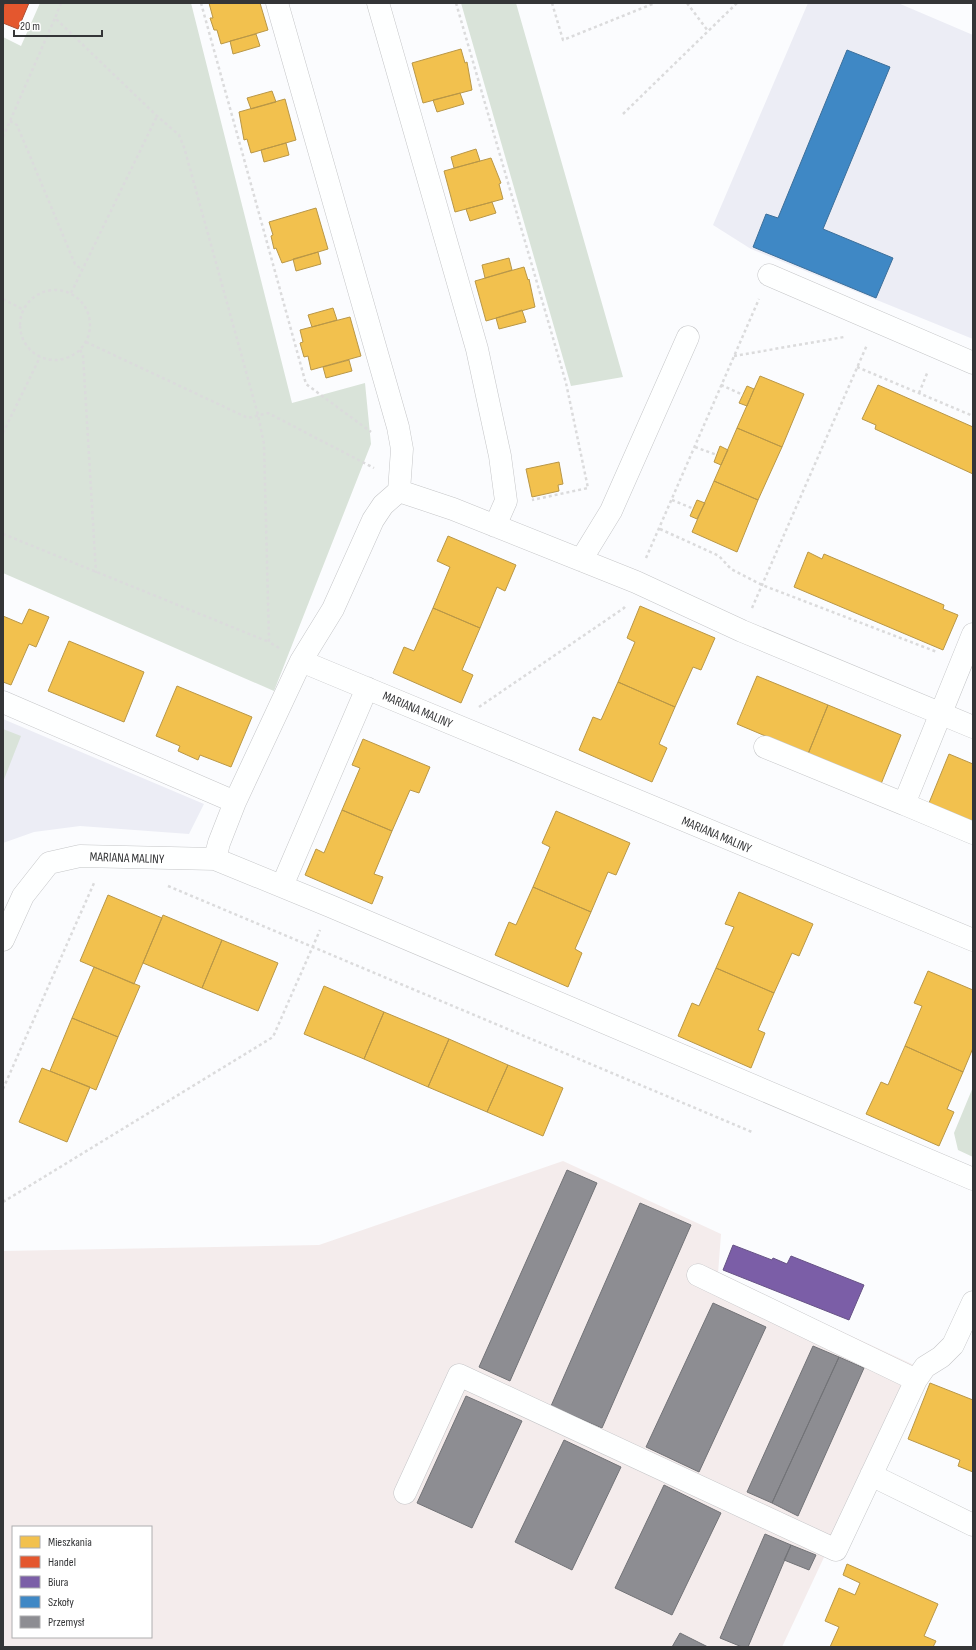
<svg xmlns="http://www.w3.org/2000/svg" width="976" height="1650" font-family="'Sofia Sans Condensed',sans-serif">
	<rect width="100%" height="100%" fill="#fbfcfe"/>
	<path fill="#ecedf5" d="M808,3H898L973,35V339L751,249L713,225Z
		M3,719L204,804L189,834L80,826L34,832L3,843Z"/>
	<path fill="#f4ecec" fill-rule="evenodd" d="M563,1161L721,1234L718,1274L914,1365L782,1647H3V1251L319,1245ZM13,1527H151V1637H13Z"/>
	<path fill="#d9e3d9" d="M40,3H191L292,403L365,383L371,444L274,691L3,573V37L21,46Z
		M461,3H516L623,377L571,386Z
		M3,729L21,736L3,782Z
		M973,1087V1157L958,1150L954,1133Z"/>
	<path fill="#f2c14e" stroke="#b99747" d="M209,3H260L268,30L221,44L217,30H214L210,18H213Z
		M256,34L260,46L233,54L230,41Z
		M461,49L465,63L467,62L472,90L423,103L412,63Z
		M272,91L276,102L251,109L247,98Z
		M460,93L464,104L437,112L433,100Z
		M285,99L296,140L251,153L247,139L244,140L239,112Z
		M286,143L289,155L264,162L261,150Z
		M476,149L480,161L454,168L451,157Z
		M491,158L501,183L499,184L503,199L455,212L444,171Z
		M492,202L496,213L470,221L466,209Z
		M316,208L328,249L282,263L276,248L274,249L271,236L273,235L269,222Z
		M318,252L321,264L296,271L293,259Z
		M509,258L512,270L485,278L482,265Z
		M524,267L528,280L529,279L535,307L486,321L475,281Z
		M333,308L337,320L312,327L308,315Z
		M522,310L526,322L499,329L496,318Z
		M350,317L361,356L311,370L308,356L304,357L300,343L303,342L300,330Z
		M349,360L352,371L326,378L323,367Z
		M760,376L804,394L782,447L737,428Z
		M878,385L973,427V474L875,429L876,425L862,419Z
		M747,386L754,389L747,406L739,403Z
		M737,428L782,447L758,500L714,481Z
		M720,446L728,450L721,465L714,462Z
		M559,462L563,484L558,485L559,491L532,497L526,469Z
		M714,481L758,500L737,552L692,532Z
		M697,500L705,503L697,519L690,516Z
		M448,536L516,565L505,591L497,587L480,628L433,608L450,567L437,561Z
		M808,552L822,559L824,554L944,605L943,609L958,615L943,650L794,587Z
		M640,606L715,638L701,670L693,667L675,707L618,682L635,642L627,638Z
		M433,608L480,628L462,670L473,675L461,703L393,673L404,647L414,651Z
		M29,609L49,617L36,647L29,644L11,685L3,682V616L22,624Z
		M69,641L144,672L124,722L48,691Z
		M757,676L828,705L808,754L737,724Z
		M618,682L675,707L659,744L667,748L652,782L579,750L593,717L601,720Z
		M177,686L252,717L231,767L200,755L198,760L178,751L180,746L156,736Z
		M828,705L901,735L881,784L808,754Z
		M363,739L430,767L419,793L410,790L392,831L342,810L360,768L352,765Z
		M949,754L973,764V822L929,803Z
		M342,810L392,831L374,874L383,877L372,904L305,875L316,849L324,853Z
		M556,811L630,843L616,875L608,872L591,912L533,887L550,847L542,843Z
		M533,887L591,912L575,949L582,953L568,987L495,955L509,922L516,925Z
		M739,892L813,924L799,956L792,953L774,993L716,968L734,927L725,924Z
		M108,895L162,918L134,984L80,961Z
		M163,915L222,940L202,988L143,963Z
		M222,940L278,963L258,1011L202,988Z
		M94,967L140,986L118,1037L72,1018Z
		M716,968L774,993L758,1030L765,1033L751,1068L678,1036L692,1003L699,1006Z
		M928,971L973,990V1048L963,1072L905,1046L922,1006L914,1003Z
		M324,986L384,1012L364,1059L304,1034Z
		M384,1012L449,1039L428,1087L364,1059Z
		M72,1018L118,1037L96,1090L50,1071Z
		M449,1039L508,1065L487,1112L428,1087Z
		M905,1046L963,1072L947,1109L954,1112L939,1146L866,1114L881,1082L888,1085Z
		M508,1065L563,1088L543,1136L487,1112Z
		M42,1068L90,1087L67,1142L19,1122Z
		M930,1383L973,1400V1472L958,1466L960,1460L908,1439Z
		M847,1564L938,1604L924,1636L936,1641L933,1647H830L839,1627L825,1621L839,1588L855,1595L860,1583L843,1575Z"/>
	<path fill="#e4572e" stroke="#af4d31" d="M5,3H29L18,29L3,23V9Z"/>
	<path fill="#7b5ea7" stroke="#665285" d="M733,1245L772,1260L773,1258L787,1264L791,1256L864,1285L849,1320L723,1270Z"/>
	<path fill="#3f88c5" stroke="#3c6f9a" d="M847,50L890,67L823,229L893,258L876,298L753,247L766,214L778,218Z"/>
	<path fill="#8d8d92" stroke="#727377" d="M567,1170L597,1183L510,1381L479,1367Z
		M640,1203L691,1225L602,1428L551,1406Z
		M713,1303L766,1327L699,1472L646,1447Z
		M813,1346L839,1357L772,1503L747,1492Z
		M839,1357L864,1368L798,1516L772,1503Z
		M466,1396L522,1421L472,1528L417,1503Z
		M564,1440L621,1467L572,1570L515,1542Z
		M664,1485L721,1513L672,1615L615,1588Z
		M765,1534L791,1545L748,1647H742L720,1638Z
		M791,1545L816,1555L809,1570L784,1560Z
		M680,1633L708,1647H672Z"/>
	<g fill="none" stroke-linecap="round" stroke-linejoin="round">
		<g stroke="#c5c6c8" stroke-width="23">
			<path id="minor" d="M378,3L477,349L500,456L506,501L495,526
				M769,275L973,363
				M399,491L453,509L636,582L742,631L973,727
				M581,560L611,511L688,337
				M973,634L904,804L973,833
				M301,661L973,940
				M3,702L235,802
				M765,747L904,804
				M215,859L219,843L235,802L301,661L333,609L373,520L383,505L399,491L402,449L398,427L277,3
				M282,886L367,688
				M3,940L23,896L49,863L80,856L215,859L330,906L973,1179
				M698,1275L916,1380
				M871,1475L973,1525
				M405,1493L459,1375L836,1550L916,1380L925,1367L941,1357L953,1345L973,1302"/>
		</g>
		<path stroke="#dbdbdc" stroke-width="2.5" stroke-dasharray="3 3" stroke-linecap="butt" d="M61,3L55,18L157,116L179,135L184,147L258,415L264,444L269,642L279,648
			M201,3L306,384L371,432
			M456,3L566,383L588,488L532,500
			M552,3L563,40L655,3
			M687,3L708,31
			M623,114L737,3
			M10,121L17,125L75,264L82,270
			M3,137L55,18
			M20 325a35 35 0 1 1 70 0a35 35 0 1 1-70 0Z
			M71,293L157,116
			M3,299L24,310
			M86,342L248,418L268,413L374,468
			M80,350L83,355L96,573
			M734,356L844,337
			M857,367L973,416
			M721,385L743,395
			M919,393L928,371
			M3,433L40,357
			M695,447L717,455
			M672,500L694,509
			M660,529L719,556L731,569L762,585L937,652
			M3,534L269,642
			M646,558L759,299
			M752,608L867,345
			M479,707L624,608L626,605
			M168,886L752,1132
			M3,1089L94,883
			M3,1202L273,1037L320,930"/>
		<use href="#minor" stroke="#feffff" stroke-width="22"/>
	</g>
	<g text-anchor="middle" stroke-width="4" stroke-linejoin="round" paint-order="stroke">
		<g font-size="13" fill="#343537" stroke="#fff">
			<text transform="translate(418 709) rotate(23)" y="5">MARIANA MALINY</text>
			<text transform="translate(717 834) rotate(23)" y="5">MARIANA MALINY</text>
			<text transform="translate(127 857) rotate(2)" y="5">MARIANA MALINY</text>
		</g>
	</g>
	<rect width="976" height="1650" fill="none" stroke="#343537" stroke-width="8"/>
	<rect x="12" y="1526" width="140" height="112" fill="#ffffff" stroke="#aeaeaf"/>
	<rect x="20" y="1536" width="20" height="12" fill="#f2c14e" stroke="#aeaeaf"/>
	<text x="48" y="1546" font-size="12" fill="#343537">Mieszkania</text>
	<rect x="20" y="1556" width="20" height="12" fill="#e4572e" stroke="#aeaeaf"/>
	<text x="48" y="1566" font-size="12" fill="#343537">Handel</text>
	<rect x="20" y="1576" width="20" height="12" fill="#7b5ea7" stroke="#aeaeaf"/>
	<text x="48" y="1586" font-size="12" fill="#343537">Biura</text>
	<rect x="20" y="1596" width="20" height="12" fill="#3f88c5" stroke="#aeaeaf"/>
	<text x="48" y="1606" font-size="12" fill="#343537">Szkoły</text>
	<rect x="20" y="1616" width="20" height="12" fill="#8d8d92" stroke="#aeaeaf"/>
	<text x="48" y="1626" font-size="12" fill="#343537">Przemysł</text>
	<path d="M14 30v6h88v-6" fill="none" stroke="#343537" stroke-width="2"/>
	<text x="20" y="30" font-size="12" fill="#343537" stroke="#ffffff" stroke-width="3" paint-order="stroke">20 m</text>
</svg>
